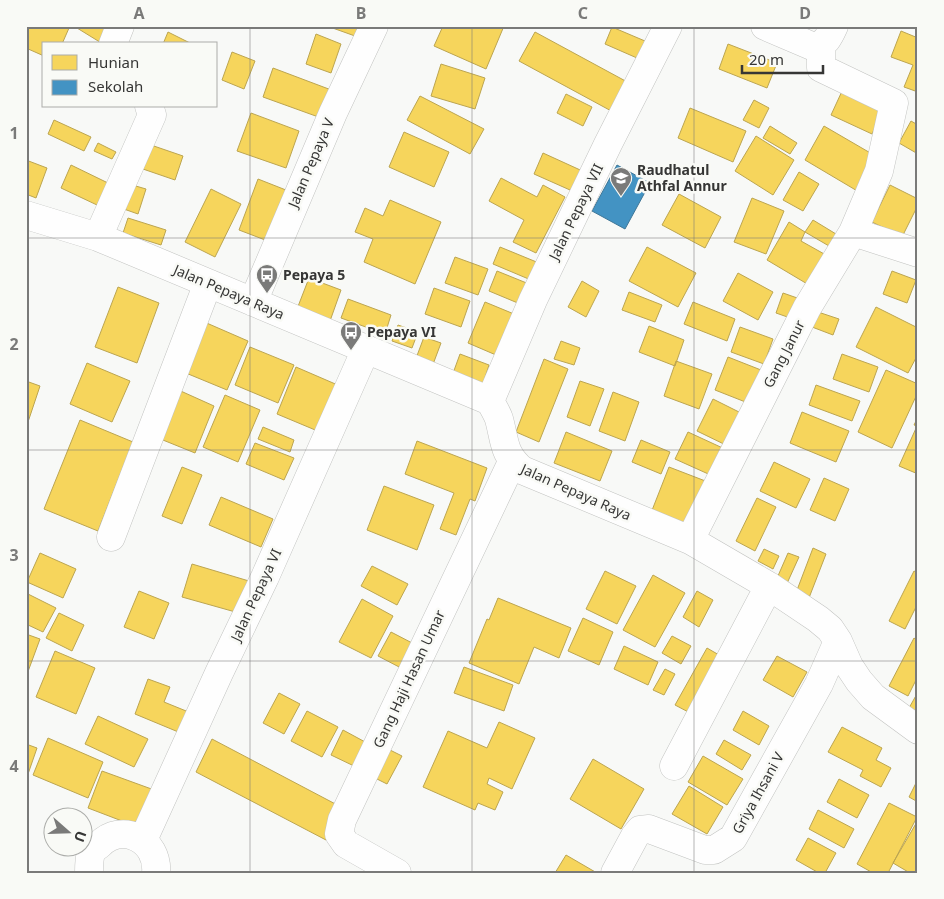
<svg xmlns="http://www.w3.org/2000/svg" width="944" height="899" font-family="'Noto Sans',sans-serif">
	<rect width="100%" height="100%" fill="#f8f9f7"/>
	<path fill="#f6d55c" stroke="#bca550" d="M26,26H65L69,28L62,44H44V56L26,48Z
		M78,26H116L103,44L77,28Z
		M327,26H358L355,36Z
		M443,26H504L486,69L434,46Z
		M612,27L645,41L637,58L605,44Z
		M901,31L918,38V92L904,87L913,65L891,57Z
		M168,32L192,44H163Z
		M535,32L631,84L615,113L519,61Z
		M316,34L341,44L331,73L306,64Z
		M728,44L777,63L767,88L719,69Z
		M232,52L255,61L244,89L222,80Z
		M441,64L485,78L475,109L431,96Z
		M273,68L334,91L324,119L263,97Z
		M843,89L884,108L872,134L831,115Z
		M566,94L592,107L583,126L557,113Z
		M420,96L484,129L470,154L407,120Z
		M754,100L769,108L759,128L743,120Z
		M690,108L746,131L733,162L678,138Z
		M251,113L299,131L286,168L237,151Z
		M54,120L91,137L84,151L48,134Z
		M911,121L918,125V154L899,143Z
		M770,126L797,143L790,154L763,138Z
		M824,126L879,158L859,192L805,160Z
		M404,132L449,152L434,187L389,167Z
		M756,136L794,160L773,195L735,171Z
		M98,143L116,152L112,159L94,151Z
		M148,144L183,156L175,180L140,168Z
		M543,153L589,174L579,194L534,174Z
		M26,160L47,168L36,198L26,194Z
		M71,165L108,183L97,205L61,188Z
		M799,172L819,184L803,211L783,200Z
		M501,178L537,197L543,185L565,197L536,253L513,242L524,220L489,201Z
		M258,179L291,192L273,243L239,230Z
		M129,184L146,189L138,214L121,208Z
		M890,185L918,199V205L902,237L872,222Z
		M211,189L241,204L215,257L185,242Z
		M679,194L721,217L705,248L662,225Z
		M752,198L784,211L766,254L734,242Z
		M390,200L441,222L415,284L364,262L373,239L355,232L365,208L383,216Z
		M128,218L166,230L161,245L123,233Z
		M813,220L836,234L829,246L805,232Z
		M789,222L805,232L801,241L826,255L809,285L767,260Z
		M500,247L539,263L531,280L493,264Z
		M647,247L696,273L678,307L629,281Z
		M455,257L488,269L478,295L445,283Z
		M497,271L534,286L525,306L489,291Z
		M892,271L916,280L907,303L883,294Z
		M738,273L773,292L758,320L723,301Z
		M309,278L341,290L330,321L297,309Z
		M582,281L599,291L586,317L568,307Z
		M118,287L159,303L137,363L95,347Z
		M434,288L470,301L461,327L425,314Z
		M629,292L662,305L655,322L622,310Z
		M783,293L803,300L796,320L776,313Z
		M348,299L391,315L385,334L341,318Z
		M485,302L514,314L496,355L468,343Z
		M693,302L735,319L727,341L684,324Z
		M876,307L918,328V354L908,373L856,347Z
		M818,312L839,319L833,335L812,327Z
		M202,321L248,341L227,390L181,371Z
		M398,325L418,332L412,348L392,341Z
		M649,326L684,340L675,366L639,352Z
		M740,327L773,339L764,364L731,352Z
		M424,337L441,343L432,367L415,361Z
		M561,341L580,348L574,365L554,359Z
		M250,347L294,365L278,403L235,385Z
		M460,354L489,365L482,387L452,376Z
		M842,354L878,367L869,392L833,379Z
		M728,357L761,370L748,403L715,390Z
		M544,359L568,369L539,442L516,432Z
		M676,361L712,374L699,409L664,396Z
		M87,363L130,381L112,422L70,404Z
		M296,367L340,386L320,432L277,414Z
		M886,370L918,384V392L892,448L858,432Z
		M26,381L40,386L28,422L26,421Z
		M580,381L604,389L590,426L567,417Z
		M816,385L860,401L852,421L809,405Z
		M174,388L214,406L195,453L153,436Z
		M613,392L639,402L625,441L599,431Z
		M225,395L260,410L238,462L203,447Z
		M713,399L747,416L732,448L697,431Z
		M802,412L849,431L836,462L790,443Z
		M918,417V474L899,466L917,426L914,425Z
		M80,420L133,442L98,531L44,509Z
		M263,427L294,440L290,452L258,439Z
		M566,432L612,451L600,481L554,463Z
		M688,432L727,450L715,477L675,459Z
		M641,440L670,452L661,474L632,462Z
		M417,441L487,468L475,501L470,499L456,535L440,529L454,493L405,474Z
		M255,443L294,458L284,480L246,464Z
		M774,462L810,479L796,508L760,491Z
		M182,467L202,475L182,524L162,516Z
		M669,467L708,482L687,533L649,518Z
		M824,478L849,489L835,521L810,510Z
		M384,486L434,505L417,550L367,530Z
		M221,497L273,519L261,547L209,525Z
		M757,498L776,507L755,551L736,541Z
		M813,548L826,554L807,603L794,598Z
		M764,549L779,556L773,569L758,561Z
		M40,553L76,569L63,598L27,582Z
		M788,553L799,557L784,590L774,585Z
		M192,564L249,581L239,613L182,597Z
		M372,566L408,584L397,605L361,586Z
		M605,571L636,586L617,624L586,609Z
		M914,571L918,573V603L905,629L889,621Z
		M653,575L685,593L655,647L623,630Z
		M139,591L169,603L154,639L124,627Z
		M697,591L713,600L699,627L683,617Z
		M26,593L56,608L43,632L26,624Z
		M498,598L571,628L559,658L534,647L519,684L469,663L487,619L489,620Z
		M362,599L393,616L371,658L339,642Z
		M59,613L84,625L72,651L46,638Z
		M583,618L613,632L599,665L568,651Z
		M391,632L416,645L403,669L378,656Z
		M26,634L40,639L26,677Z
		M672,636L691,646L681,664L662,653Z
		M914,638L918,641V676L908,696L889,686Z
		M624,646L658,662L648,685L614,669Z
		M707,648L726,659L694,715L675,705Z
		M55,651L95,668L76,714L36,697Z
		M777,656L807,672L793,697L763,680Z
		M464,667L513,685L504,711L454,693Z
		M665,669L675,674L664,695L653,690Z
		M148,679L170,687L164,702L196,715L188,736L135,714Z
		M918,692V712L909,708Z
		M279,693L300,704L284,734L263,723Z
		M307,711L338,727L322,757L291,741Z
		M743,711L769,726L759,745L733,730Z
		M98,716L148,739L134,767L85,744Z
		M499,722L535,738L512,789L489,778L487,784L503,792L495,810L478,803L475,810L423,787L448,731L487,748Z
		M842,727L882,748L876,760L891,768L881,787L860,776L863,770L828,752Z
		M343,730L367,743L354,766L331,755Z
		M48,738L103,762L88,798L33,775Z
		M212,739L343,808L326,840L196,772Z
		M724,740L751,755L742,770L716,754Z
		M26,744L37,748L27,777H26Z
		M382,746L402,756L387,784L367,774Z
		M703,756L743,779L727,805L688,782Z
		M593,759L644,789L621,829L570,799Z
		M102,771L157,791L143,829L88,808Z
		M839,779L869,795L857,818L827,802Z
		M918,779V802L909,797Z
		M689,786L723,807L707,834L672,814Z
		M889,803L917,817L888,873H873L857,864Z
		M818,810L854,829L844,848L809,829Z
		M918,820V871L917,873H910L893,863Z
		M808,838L836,853L825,873H819L796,860Z
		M566,855L597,873H555Z"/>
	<path fill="#4393c3" stroke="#3f7798" d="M617,165L650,183L625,229L592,211Z"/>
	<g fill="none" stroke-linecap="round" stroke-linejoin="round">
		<g stroke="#c2c3c1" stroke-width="29">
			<path id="minor" d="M765,26L814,47C826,44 829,37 834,26
				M113,44L120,26
				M26,215L98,237L490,401C493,407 497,413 499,419C505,441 503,454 522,470L690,540L769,586L818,619L830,629L838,641L849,666L859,681L873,697L918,730
				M853,232L918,253
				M98,237L152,115L149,106
				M253,302L333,113L374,26
				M490,401L533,300L608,144L668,26
				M111,537L208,283
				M690,540L807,308L853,232L879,171L894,103L821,68V46
				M674,766L769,586
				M143,840L219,673L265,577L366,349
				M89,873C89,867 89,859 91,853C92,850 96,847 99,845C122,821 159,840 156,873
				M397,873L346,844L339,834L342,820L512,462
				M615,873L635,836L640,830L649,829L705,850H714L733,838L819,684L838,641"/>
		</g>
		<use href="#minor" stroke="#fefefe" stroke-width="28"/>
	</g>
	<path fill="none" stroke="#7a7a79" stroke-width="1" stroke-opacity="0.55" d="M250,26V873M472,26V873M694,26V873M26,238H918M26,450H918M26,661H918"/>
	<defs>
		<g id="school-pin" transform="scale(1.125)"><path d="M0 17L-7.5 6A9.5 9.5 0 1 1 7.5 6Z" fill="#7a7a79" stroke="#f9faf6"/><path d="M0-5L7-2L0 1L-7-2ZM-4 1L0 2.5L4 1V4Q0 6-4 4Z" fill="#fff"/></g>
		<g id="bus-pin" transform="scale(1.125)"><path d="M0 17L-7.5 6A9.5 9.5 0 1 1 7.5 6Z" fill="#7a7a79" stroke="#f9faf6"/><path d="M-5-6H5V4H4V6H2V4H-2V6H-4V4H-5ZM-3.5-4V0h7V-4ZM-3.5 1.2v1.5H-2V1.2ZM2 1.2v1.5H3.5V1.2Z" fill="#fff"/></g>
	</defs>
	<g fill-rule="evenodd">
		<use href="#school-pin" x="621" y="178"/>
		<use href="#bus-pin" x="267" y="275"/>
		<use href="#bus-pin" x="351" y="332"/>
	</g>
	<g text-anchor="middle" stroke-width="5" stroke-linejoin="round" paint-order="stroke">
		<g font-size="14" fill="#363635" stroke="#f9faf6">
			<text transform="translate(311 163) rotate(-67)" y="5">Jalan Pepaya V</text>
			<text transform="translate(576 212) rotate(-64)" y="5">Jalan Pepaya VII</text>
			<text transform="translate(229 292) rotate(23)" y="5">Jalan Pepaya Raya</text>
			<text transform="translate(784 354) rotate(-63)" y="5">Gang Janur</text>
			<text transform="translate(576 492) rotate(24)" y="5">Jalan Pepaya Raya</text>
			<text transform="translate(256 595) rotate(-65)" y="5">Jalan Pepaya VI</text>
			<text transform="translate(409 679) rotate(-65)" y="5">Gang Haji Hasan Umar</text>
			<text transform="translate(758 793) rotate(-61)" y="5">Griya Ihsani V</text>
		</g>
		<g font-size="14" font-weight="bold" fill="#363635" stroke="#f9faf6" text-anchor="start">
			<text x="637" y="175">Raudhatul<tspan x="637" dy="16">Athfal Annur</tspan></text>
			<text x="283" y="280">Pepaya 5</text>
			<text x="367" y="337">Pepaya VI</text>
		</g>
	</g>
	<rect width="944" height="899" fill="none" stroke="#f9faf6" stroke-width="55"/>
	<rect x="42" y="42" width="175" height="65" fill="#f9faf6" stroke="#abaca9"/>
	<rect x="52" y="55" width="25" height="15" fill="#f6d55c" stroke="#abaca9"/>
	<text x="88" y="68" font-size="15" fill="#363635">Hunian</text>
	<rect x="52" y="80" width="25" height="15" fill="#4393c3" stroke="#abaca9"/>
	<text x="88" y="92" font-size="15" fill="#363635">Sekolah</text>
	<g transform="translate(68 832) rotate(110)"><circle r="24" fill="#f9faf6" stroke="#abaca9"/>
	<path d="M0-4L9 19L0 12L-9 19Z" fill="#7a7a79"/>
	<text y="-8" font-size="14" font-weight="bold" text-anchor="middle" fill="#363635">U</text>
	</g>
	<path d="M742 65v8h81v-8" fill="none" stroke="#363635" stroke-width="2.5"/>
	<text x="749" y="65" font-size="15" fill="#363635" stroke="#f9faf6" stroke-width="4" paint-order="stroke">20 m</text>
	<rect x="28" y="28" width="888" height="844" fill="none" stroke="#7a7a79" stroke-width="2"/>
	<g font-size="16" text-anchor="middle" font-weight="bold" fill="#7a7a79">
		<text x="139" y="19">A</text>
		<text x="361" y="19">B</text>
		<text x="583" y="19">C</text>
		<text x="805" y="19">D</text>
		<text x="14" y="139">1</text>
		<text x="14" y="350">2</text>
		<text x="14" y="561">3</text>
		<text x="14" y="772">4</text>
	</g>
</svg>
